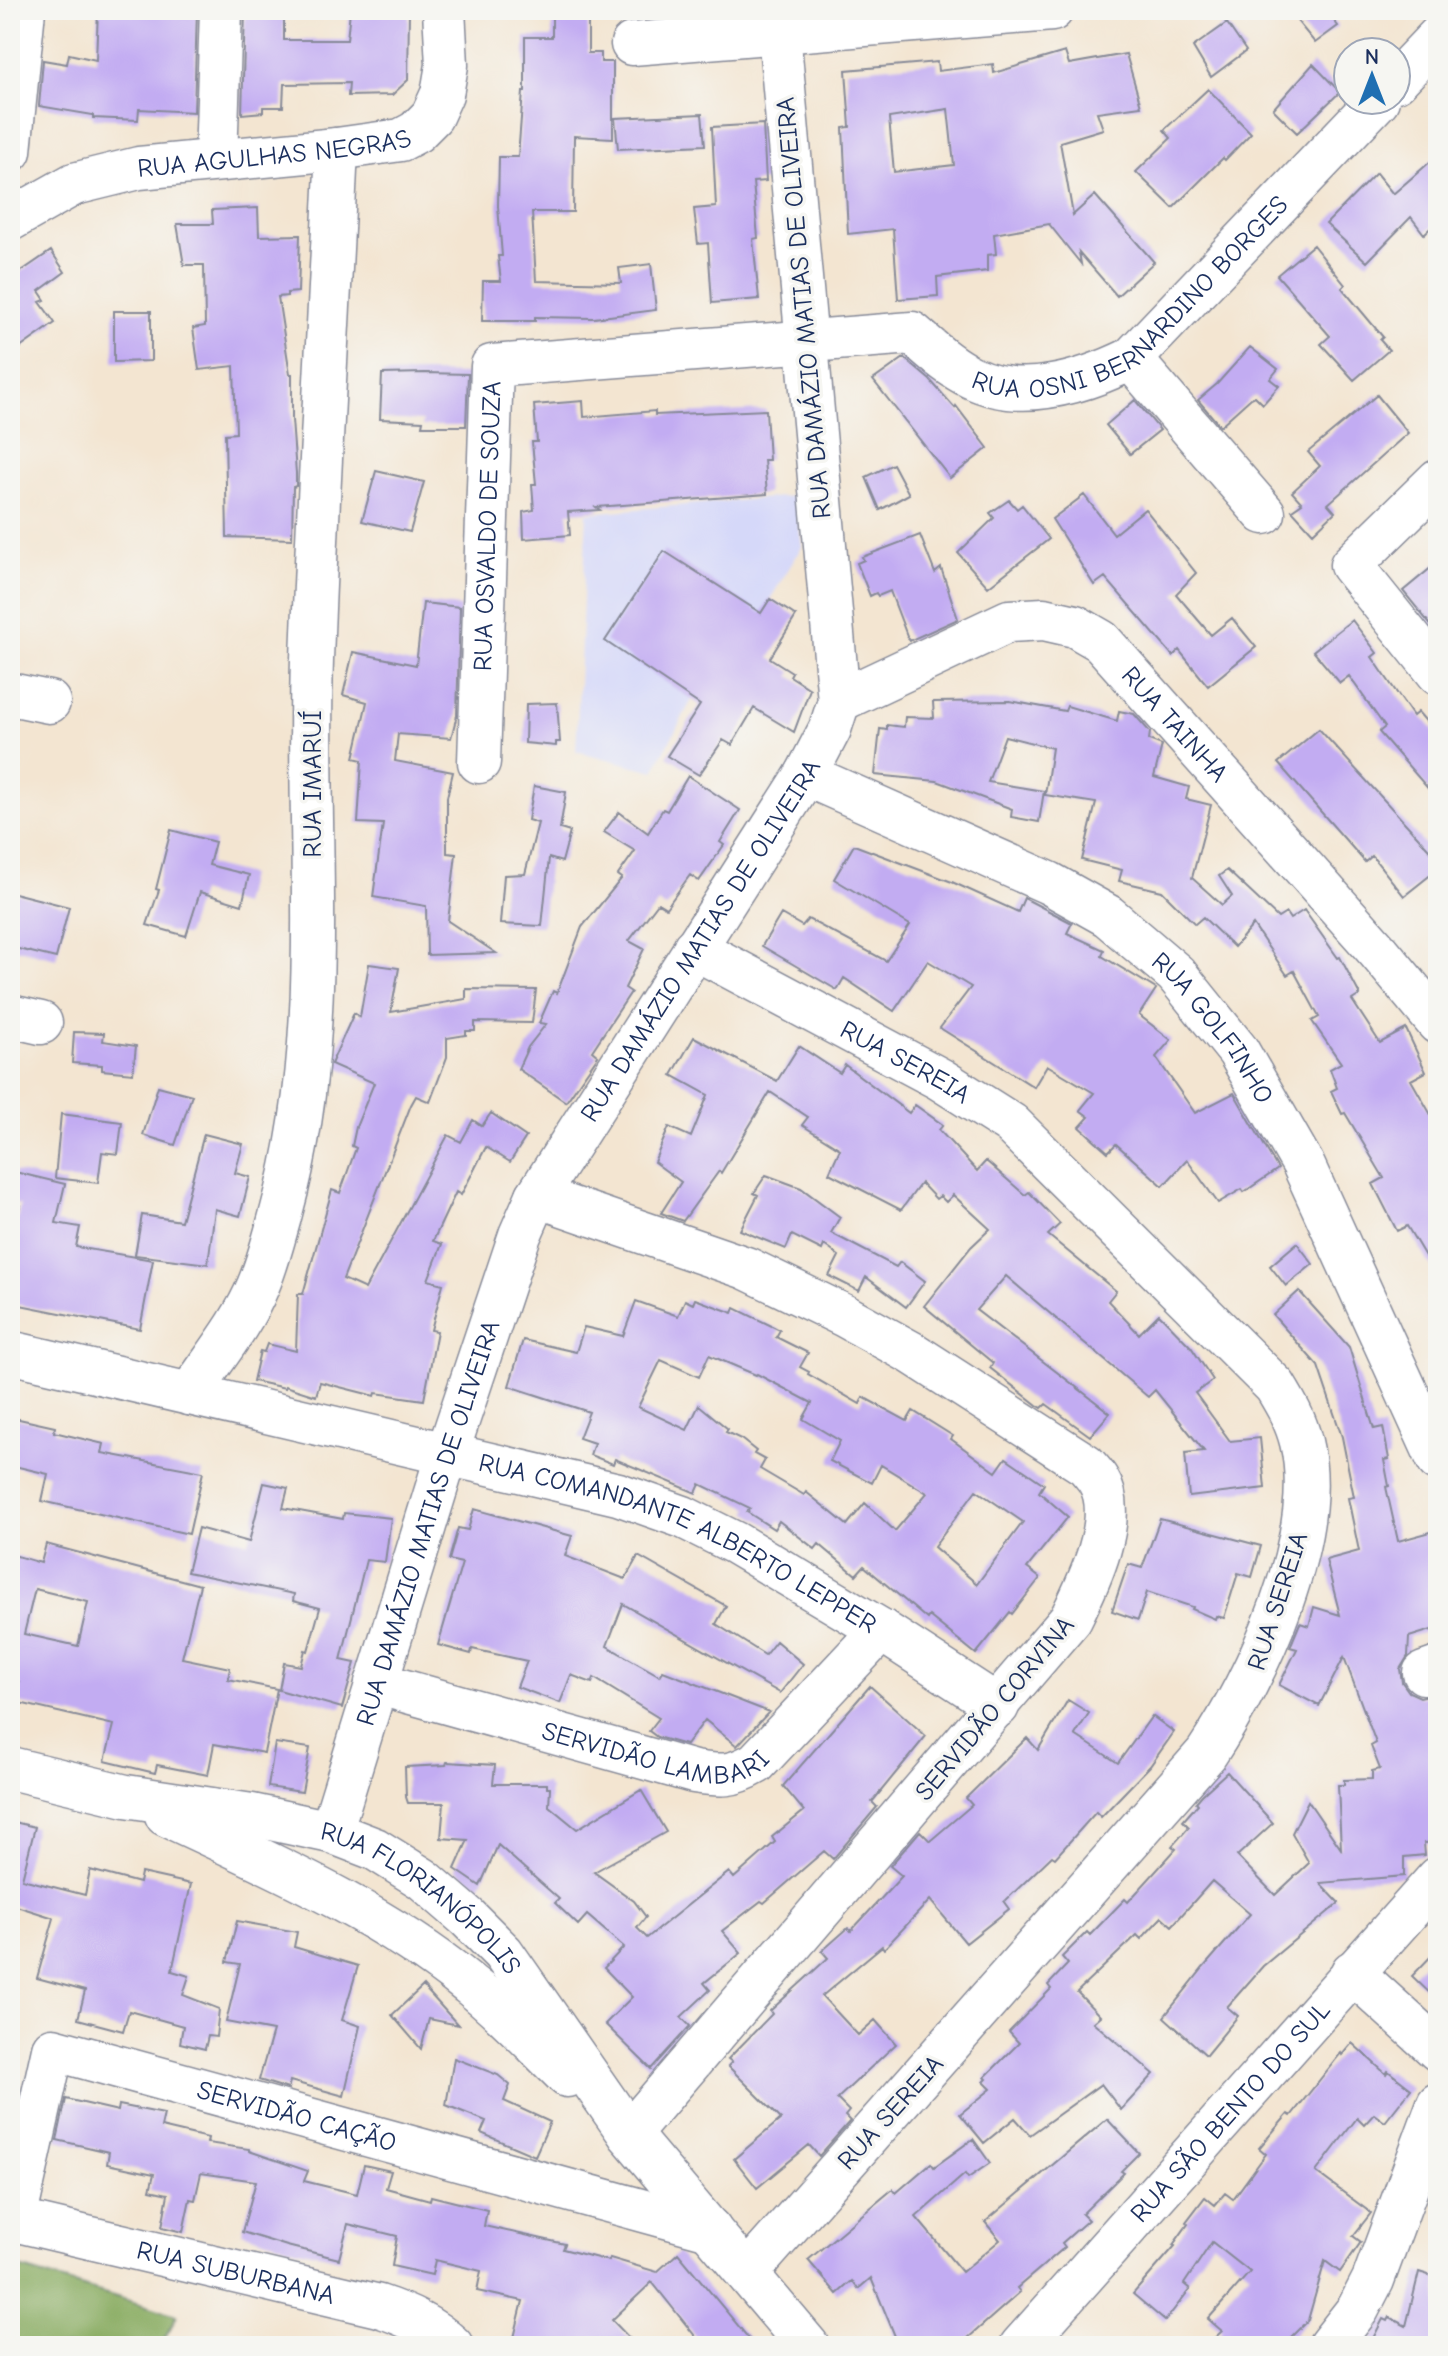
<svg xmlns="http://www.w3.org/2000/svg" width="1448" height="2356" font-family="'Comic Neue',sans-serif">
	<rect width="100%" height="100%" fill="#f6f6f2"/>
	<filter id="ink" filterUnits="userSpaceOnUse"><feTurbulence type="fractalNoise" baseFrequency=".0125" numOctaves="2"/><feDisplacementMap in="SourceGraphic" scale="16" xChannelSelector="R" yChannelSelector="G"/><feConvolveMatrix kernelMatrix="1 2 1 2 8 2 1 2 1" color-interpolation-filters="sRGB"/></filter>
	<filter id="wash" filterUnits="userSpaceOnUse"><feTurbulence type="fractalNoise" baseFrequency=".006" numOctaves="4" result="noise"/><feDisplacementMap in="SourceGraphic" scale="32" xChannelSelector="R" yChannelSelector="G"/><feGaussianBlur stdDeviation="1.8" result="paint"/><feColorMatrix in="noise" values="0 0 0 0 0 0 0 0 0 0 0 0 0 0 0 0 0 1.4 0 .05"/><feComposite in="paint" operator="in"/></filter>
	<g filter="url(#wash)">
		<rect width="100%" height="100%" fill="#f3e5d1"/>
		<path fill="#d5d8f9" d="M795,496L802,547L744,642L726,636L654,771L576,751L587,513Z"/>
		<path fill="#88ab60" stroke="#526d5f" stroke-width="2" d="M10,2265L177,2315L161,2346H10Z"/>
		<g id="blocks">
			<path fill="#c2acf2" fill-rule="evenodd" d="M98,10H197L194,112L139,109L138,120L93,118V115L39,106L43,60L67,64L69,54L96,60Z
				M245,10H284V40H347L350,10H409L408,80L392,95L348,96L349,83L284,84L283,107H263V112L242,114Z
				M1288,10H1326L1338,26L1315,43Z
				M552,16H588V53H601V62H613V138L574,136L573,212H532L536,281L621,283L619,268L651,264L656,310L594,318L535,317V321H482L483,281H501L498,256H502L498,206L499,157H518L523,92H525V37H552Z
				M1227,23L1246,51L1211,77L1193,47Z
				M1065,52L1069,64L1126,54L1141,106L1097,112L1103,129L1060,142L1073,215L1095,195L1154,262L1117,296L1079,252L1081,264L1049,224L994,234L996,254L987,255V271L937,277L938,296L898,299L893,229L848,234L843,128L850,127L846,70L937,62L938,71L993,64L994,73ZM948,109L954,165L894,172L889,118Z
				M1313,64L1340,92L1297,133L1273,109Z
				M1208,89L1251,133L1225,160L1223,158L1173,208L1136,172L1171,138L1164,130Z
				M702,114L705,145L618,149L615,118Z
				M763,124L766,181L753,182L758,238L753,239L759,299L712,303L708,243L698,244L694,209L716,207L712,127Z
				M1438,155V221L1424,234L1411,217L1367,262L1326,224L1376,173L1393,194Z
				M258,208L259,236L300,235L298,292L287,293V296L278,297L290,374H292V420L296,473V486L293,487L292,539L227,537L225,434L236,433L234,366L199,370L193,328L205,326L204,265H184L177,224H213L212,210Z
				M1313,245L1345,285L1342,288L1383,337L1380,340L1389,350L1354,380L1321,344L1330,336L1277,275Z
				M51,251L65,272L39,291L45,300L40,302L55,323L10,355V279Z
				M114,311H151V361L114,362Z
				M1250,347L1278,369L1270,379L1279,386L1263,404L1255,396L1251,398L1220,426L1198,400L1217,384Z
				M904,358L930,380L955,408L956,406L988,448L950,478L873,380Z
				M425,373L468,374L466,426H422L423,421L380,419L382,374Z
				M1377,395L1408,433L1328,504L1335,512L1313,533L1292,510L1302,503L1292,492L1320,466L1308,452Z
				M1135,400L1160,430L1130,454L1106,425Z
				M583,401L584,417L655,411V415L766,410L769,460H764L767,494L596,507L600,510L568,512L570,535L524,539L523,512L534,510L532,484H536L532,442H537L534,405Z
				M893,464L909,494L880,510L866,477Z
				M376,471L424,482L410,532L362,521Z
				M1084,495L1114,534L1145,509L1196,573L1176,594L1211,635L1232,618L1256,647L1208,686L1179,650L1173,656L1105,577L1094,585L1052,519Z
				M1009,500L1017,509L1022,505L1049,539L988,587L958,553L994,518L990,513Z
				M920,535L935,573L941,568L958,619L909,641L890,591L878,596L876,593L870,596L857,563L864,560L862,557Z
				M664,551L761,613L770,599L796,616L770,658L792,672L790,676L810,689L794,732L754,708L732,745L723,740L699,775L667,756L700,705L605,641Z
				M1438,562V634L1403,591Z
				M423,603L460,607L457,715L451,738L398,734L395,761L453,772L447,797V853L456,854L448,921L496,953L427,955L426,906L373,897L383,824L358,823L362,760L354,758L367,702L343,695L353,652L416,665Z
				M1352,620L1377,653L1372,657L1413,716L1418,712L1438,735V800L1379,732L1385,727L1349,676L1340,683L1313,651Z
				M1010,701L1065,711L1067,706L1117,721L1119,711L1134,714L1150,732L1149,740L1162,745L1154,777L1189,787L1186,799L1211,805L1192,878L1222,905L1232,896L1219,876L1227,870L1278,918L1286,913L1290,919L1304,910L1338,958L1340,957L1360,995L1352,1000L1380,1043L1406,1029L1426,1072L1411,1080L1438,1127V1278L1407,1226L1397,1231L1373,1184L1384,1178L1345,1113L1342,1114L1331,1091L1337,1088L1330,1069L1341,1063L1312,1021L1319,1017L1294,971L1287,975L1253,925L1234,947L1203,917L1195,924L1162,891L1119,881L1122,870L1082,860L1096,803L1045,795L1052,748L1005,736L988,782L1044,791L1039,822L1011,817L1012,809L937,781L875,775L880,729L887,730V725L904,727L905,717L934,718L933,702Z
				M557,703L560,742H556V746L525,743L526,704Z
				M1319,729L1438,859V869L1404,896L1372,856L1365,862L1278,763Z
				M688,776L740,810L720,842L724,845L699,881L690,875L666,908L658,903L629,941L644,949L625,988L631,992L592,1051L598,1056L566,1102L518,1069L528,1047L546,1024L539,1023L553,991L557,993L582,927L622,878L618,875L635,851L604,832L619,812L648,833L663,809L667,811Z
				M534,786L566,792L560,829L570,832L562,862L549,858L542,926L500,924L504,875L525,874L538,823L528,820Z
				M171,830L215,842L209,865L249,875L242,905L200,892L186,936L147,925L159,890L156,889Z
				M854,845L952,882L1018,912L1024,898L1072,923L1067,933L1104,950L1102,956L1156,989L1139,1015L1171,1040L1156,1057L1195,1113L1234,1093L1278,1169L1244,1192L1242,1189L1218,1203L1187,1160L1163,1186L1116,1144L1108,1152L1080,1127L1089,1117L1080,1110L1094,1093L1047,1065L1034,1087L940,1028L971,987L928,961L894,1011L844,978L837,990L762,946L781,914L802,926L808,919L886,961L910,925L834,879Z
				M10,892L69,907L56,958L10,947Z
				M369,964L399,968L391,1012L466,999V989L536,990L532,1023L475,1022V1031H466V1035L447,1038V1057L430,1102L416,1096L411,1105L343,1279L365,1289L448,1135L461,1142L473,1120L482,1126L491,1113L526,1137L510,1162L486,1147L461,1195L456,1192L433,1241L442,1244L428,1280L443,1284L431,1330L437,1331L424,1400L376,1393L375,1396L320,1382L316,1396L285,1386V1388L253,1381L260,1351L264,1352L267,1344L296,1351L298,1294H303L332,1190L340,1193L356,1148L352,1146L356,1127L374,1083L331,1064L354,1013L360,1017Z
				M74,1032L104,1033L103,1041L136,1046L133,1073L102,1070V1065L72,1063Z
				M694,1037L777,1081L799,1046L840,1073L845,1065L909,1113L915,1105L943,1125L939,1130L977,1171L986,1161L1025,1195L1029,1192L1060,1224L1048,1235L1116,1291L1108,1301L1139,1334L1159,1314L1191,1347L1213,1380L1195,1393L1230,1441L1260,1438L1265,1488L1189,1497L1185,1453L1204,1451L1155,1390L1148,1397L1006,1276L976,1310L1110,1413L1090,1436L1046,1404L1042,1408L1037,1405L990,1368L993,1363L924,1306L971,1247L990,1229L953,1195L946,1202L940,1196L936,1199L921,1183L901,1210L829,1173L840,1149L802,1125L808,1117L770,1092L721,1173L719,1171L683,1221L661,1213L681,1182L654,1162L669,1127L691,1137L708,1095L672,1075Z
				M158,1086L192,1095L175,1145L143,1135Z
				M61,1114L122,1122L118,1154L102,1152L98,1183L55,1178Z
				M204,1134L243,1144L235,1173L250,1177L240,1216L215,1209L208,1264L135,1255L142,1215L181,1221Z
				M15,1172L65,1184L56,1223L80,1227L76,1247L153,1260L140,1329L10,1303V1252L20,1205L10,1203Z
				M766,1175L801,1188L840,1217L831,1233L896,1267L900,1262L925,1281L906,1307L866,1277L859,1291L829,1276L839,1256L824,1245L822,1250L792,1235L786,1249L740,1230L758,1195L754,1193Z
				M1297,1243L1313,1264L1286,1286L1270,1266Z
				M1299,1291L1349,1347L1374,1429L1383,1427L1389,1459L1384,1460L1389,1486L1386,1487L1398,1541L1438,1530V1628L1409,1637L1408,1656L1400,1669L1402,1682L1409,1692L1420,1697L1438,1693V1842L1424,1843L1425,1855L1404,1857V1876L1320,1883L1339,1903L1263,1966L1227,2007L1238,2016L1206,2055L1164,2017L1203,1968L1250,1914L1212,1881L1172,1926L1162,1917L1141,1939L1137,1935L1077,1992L1100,2016L1093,2022L1154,2074L1121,2110L1101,2084L1030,2135L1015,2118L984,2143L960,2114L991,2089L984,2082L987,2079L985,2077L1019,2043L1009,2032L1051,1989L1048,1985L1068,1964L1062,1957L1087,1932L1090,1935L1125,1899L1128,1902L1176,1849L1172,1846L1189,1827L1183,1821L1198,1804L1196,1802L1202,1795L1227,1772L1273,1823L1237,1856L1275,1895L1309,1863L1292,1833L1308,1801L1341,1849L1338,1785H1344V1780L1372,1779V1771L1380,1769L1371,1746L1376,1743L1344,1657L1319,1706L1279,1685L1297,1649L1290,1647L1300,1623L1309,1626L1314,1607L1340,1615L1326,1560L1359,1551L1348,1498L1354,1497L1342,1437L1318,1366L1273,1315Z
				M695,1299L733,1313L735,1308L780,1330L776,1337L808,1353L800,1367L809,1372L808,1374L860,1404L863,1397L907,1421L913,1411L953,1436L951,1439L996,1472L1006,1458L1044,1484L1039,1492L1068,1517L1027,1568L1040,1578L1012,1614L1010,1612L976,1654L929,1616L927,1619L864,1566L856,1575L819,1544L815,1549L779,1521L774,1529L747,1512L750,1508L700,1484L696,1493L615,1459L613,1464L590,1455L594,1443L579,1438L589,1412L509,1386L523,1340L576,1352L584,1327L623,1336L636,1301L678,1316L685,1300L693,1304ZM709,1355L756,1375L757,1374L812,1403L803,1419L840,1441L830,1461L872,1483L881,1465L927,1493L895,1531L865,1503L847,1525L806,1492L804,1495L760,1469L765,1460L754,1454L756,1451L741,1439L726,1432L728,1429L699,1405L687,1430L638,1407L661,1360L699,1377ZM976,1490L1023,1522L977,1584L934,1547Z
				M10,1417L55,1427L54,1432L104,1444L102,1453L203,1472L189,1534L42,1501L48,1474L10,1465Z
				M264,1483L288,1488L283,1508L343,1519L344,1513L391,1518L385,1562L366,1560L341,1660L355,1663L342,1708L279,1690L284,1663L301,1666L305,1650L308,1651L320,1608L293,1601L294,1594L187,1572L198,1528L249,1542Z
				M474,1509L572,1536L565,1556L625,1579L638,1556L726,1606L716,1624L765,1655L776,1641L803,1664L780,1693L623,1604L607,1646L660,1676L663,1671L769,1712L737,1746L705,1720L686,1745L657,1737L649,1731L659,1718L594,1678L592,1683L571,1675L560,1703L517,1687L527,1661L472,1649L471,1654L438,1645L462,1563L449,1560L458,1528L468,1530Z
				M1160,1519L1261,1546L1252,1577L1238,1573L1224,1618L1216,1616L1215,1619L1192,1609L1193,1607L1147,1592L1138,1620L1112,1611L1128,1564L1142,1568Z
				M46,1544L200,1585L182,1658L230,1668L228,1679L277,1689L264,1753L214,1744L208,1775L157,1765L155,1773L105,1761L114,1725L15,1702L19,1682L10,1680V1554L41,1563ZM35,1589L88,1602L78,1646L24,1634Z
				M870,1686L926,1736L872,1802L877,1807L833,1859L824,1851L764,1903L761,1901L722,1931L741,1953L704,1983L710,1990L681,2017L690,2026L651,2069L605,2024L632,1997L604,1968L624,1947L587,1915L578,1925L555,1903L559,1899L498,1845L480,1886L455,1869L468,1840L441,1838L444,1803H408L406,1797L405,1767L446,1765L447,1762L495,1765L493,1784H547V1788H550L549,1806L577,1829L641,1790L666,1832L594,1872L634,1901L646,1917L637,1928L647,1938L729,1872L734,1878L775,1842L772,1837L804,1811L783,1786Z
				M1068,1700L1089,1713L1075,1735L1118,1763L1152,1716L1174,1732L1150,1766L1101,1817L1096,1812L1055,1858L1052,1856L1004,1902L1009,1909L966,1943L930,1900L884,1949L882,1946L822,1996L858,2035L875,2020L896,2044L837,2099L849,2111L845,2116L850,2121L819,2156L809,2145L757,2188L734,2159L781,2119L728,2066L732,2062L728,2059L772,2014L770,2011L828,1958L822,1951L848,1928L851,1931L902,1876L890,1866L920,1831L930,1841L972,1805L966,1798L1027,1738L1038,1750Z
				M275,1743L310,1748L302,1792L268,1787Z
				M10,1821L35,1827L22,1879L85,1895L90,1870L139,1883L141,1873L191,1884L172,1971L189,1976L183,1995L219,2009L216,2037L208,2036L205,2049L180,2043L183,2026L129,2011L123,2031L78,2019L85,1991L37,1978L54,1918L10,1904Z
				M237,1921L297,1932L294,1947L358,1966L342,2020L360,2026L344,2096L290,2081L288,2089L259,2080L273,2031L226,2022L240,1964L227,1962Z
				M1438,1949V2001L1412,1976Z
				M423,1986L458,2025L429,2019L421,2049L392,2015Z
				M1352,2043L1386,2074L1388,2071L1411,2089L1385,2122L1374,2114L1364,2125L1357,2118L1316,2172L1371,2213L1353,2236L1361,2242L1340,2272L1325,2261L1308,2320L1282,2346H1206L1222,2331L1208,2319L1250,2272L1212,2242L1184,2284L1190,2289L1165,2321L1133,2294L1175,2246L1173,2245L1188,2224L1186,2222L1205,2197L1215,2205L1225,2193L1233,2199L1266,2154L1259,2148L1288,2114L1291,2116L1341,2053L1342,2055Z
				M454,2058L498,2075L510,2085L504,2101L550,2122L535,2156L481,2133L486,2121L446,2105Z
				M66,2099L118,2111L119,2105L164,2114L161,2127L208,2138L207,2143L249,2149V2151L308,2171L304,2181L357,2194L364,2165L391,2171L386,2188L430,2200L431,2196L487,2210L484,2226L565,2244L563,2249L609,2261L610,2258L657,2272L678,2253L755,2346H703L652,2282L612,2320L637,2346H512L523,2301L477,2291L481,2271L435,2260L432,2275L392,2266L397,2236L348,2224L339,2259L287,2246L242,2232L256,2181L201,2173L195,2200L190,2199L183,2232L162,2227L168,2194L150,2190L154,2174L107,2164L109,2152L57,2140Z
				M1107,2119L1139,2153L1121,2171L1124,2173L1082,2214L1088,2220L1062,2243L1065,2247L1017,2288L1020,2292L959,2346H899L871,2278L858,2289L852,2281L837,2294L808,2260L893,2189L896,2193L931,2163L934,2167L973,2139L990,2163L968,2178L965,2174L916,2217L962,2272L1000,2240L985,2222Z
				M1419,2272L1438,2278V2346H1369L1383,2319L1387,2321L1389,2317L1406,2326Z"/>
		</g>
	</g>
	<g filter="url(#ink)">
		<use href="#blocks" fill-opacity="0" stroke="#878a98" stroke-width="2"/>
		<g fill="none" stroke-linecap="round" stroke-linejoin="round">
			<g stroke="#878a98" stroke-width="45">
				<g id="minor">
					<path d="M632,44L1052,10"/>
					<path d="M1396,81L1438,37"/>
					<path d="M10,151L24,10"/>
					<path d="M216,160L221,10"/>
					<path id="s1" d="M10,220L74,184L139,168L337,149L401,140L416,132L432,116L442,94L447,65L444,10"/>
					<path d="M1131,359L1264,513"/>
					<path d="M1438,480L1351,565L1438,673"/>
					<path d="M10,694L49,702"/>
					<path id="s2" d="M839,701L1009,621L1044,619L1075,626L1101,641L1379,952L1438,1023"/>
					<path id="s3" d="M479,762L492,366L912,333C931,349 948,366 971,377C1021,402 1084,382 1131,359L1378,100"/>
					<path id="s4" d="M806,775L1049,883L1108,916L1176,974L1238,1051L1303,1164L1438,1460"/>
					<path id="s5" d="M694,948L940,1079L1011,1124L1275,1386C1286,1404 1296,1421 1301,1442C1324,1535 1257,1678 1206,1754L747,2273"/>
					<path d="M10,1016L41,1023"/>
					<path d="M537,1196L746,1268L845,1316L912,1353L1086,1465C1090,1470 1095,1475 1098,1480C1121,1517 1088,1584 1071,1618L629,2134"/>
					<path id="s6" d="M10,1352L618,1494L683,1517L735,1543L881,1630L998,1706"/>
					<path d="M190,1394C212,1360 242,1325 258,1286C268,1263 274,1238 281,1213C331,1033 306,844 312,660C318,490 329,319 337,149"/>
					<path d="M1424,1673L1438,1668"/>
					<path id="s7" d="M376,1683L694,1772C721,1776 732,1777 756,1763L881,1630"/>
					<path id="s8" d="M10,1768L126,1796L252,1815L331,1832L375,1849L423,1879L467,1917L503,1953L629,2134L808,2346"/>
					<path d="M166,1815C270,1864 379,1911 469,1984C504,2011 535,2045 567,2076"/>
					<path id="s9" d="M331,1832L447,1454L520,1235L537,1196L806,775L830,729L839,701L777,10"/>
					<path d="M1352,1972L1438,2050"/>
					<path id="s10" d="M10,2219L379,2306C406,2315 431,2326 452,2346"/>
					<path id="s11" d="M15,2220L53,2049L710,2229"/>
					<path id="s12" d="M1021,2346L1438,1878"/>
					<path d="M1329,2346L1358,2309L1373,2280L1438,2104"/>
				</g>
			</g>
			<use href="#minor" stroke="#fff" stroke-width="42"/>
		</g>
	</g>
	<g text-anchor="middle" stroke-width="7" stroke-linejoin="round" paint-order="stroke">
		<g font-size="26" fill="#1b2f5e" stroke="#f6f6f2">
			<text dy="9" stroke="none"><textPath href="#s1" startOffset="276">RUA AGULHAS NEGRAS</textPath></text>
			<text dy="9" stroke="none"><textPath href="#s3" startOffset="1086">RUA OSNI BERNARDINO BORGES</textPath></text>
			<text transform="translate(803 308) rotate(-95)" y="9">RUA DAMÁZIO MATIAS DE OLIVEIRA</text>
			<text dy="9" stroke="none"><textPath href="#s3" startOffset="236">RUA OSVALDO DE SOUZA</textPath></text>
			<text dy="9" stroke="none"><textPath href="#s2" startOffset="396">RUA TAINHA</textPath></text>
			<text transform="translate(312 784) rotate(-90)" y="9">RUA IMARUÍ</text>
			<text dy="9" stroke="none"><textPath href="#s9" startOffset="972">RUA DAMÁZIO MATIAS DE OLIVEIRA</textPath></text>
			<text dy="9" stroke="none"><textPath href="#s4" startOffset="488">RUA GOLFINHO</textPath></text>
			<text dy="9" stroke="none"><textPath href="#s5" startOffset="240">RUA SEREIA</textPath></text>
			<text dy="9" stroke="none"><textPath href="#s9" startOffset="324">RUA DAMÁZIO MATIAS DE OLIVEIRA</textPath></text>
			<text dy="9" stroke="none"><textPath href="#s6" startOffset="698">RUA COMANDANTE ALBERTO LEPPER</textPath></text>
			<text transform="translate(1277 1601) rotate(-72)" y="9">RUA SEREIA</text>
			<text transform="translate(994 1708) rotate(-50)" y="9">SERVIDÃO CORVINA</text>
			<text dy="9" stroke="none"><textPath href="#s7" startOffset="290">SERVIDÃO LAMBARI</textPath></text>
			<text dy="9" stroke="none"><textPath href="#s8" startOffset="440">RUA FLORIANÓPOLIS</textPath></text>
			<text transform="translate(890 2112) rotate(-48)" y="9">RUA SEREIA</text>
			<text dy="9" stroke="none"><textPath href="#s12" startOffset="314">RUA SÃO BENTO DO SUL</textPath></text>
			<text dy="9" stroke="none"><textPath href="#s11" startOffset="428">SERVIDÃO CAÇÃO</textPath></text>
			<text dy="9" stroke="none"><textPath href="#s10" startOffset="232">RUA SUBURBANA</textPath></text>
		</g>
	</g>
	<rect width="1448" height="2356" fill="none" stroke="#f6f6f2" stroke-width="40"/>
	<g transform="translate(1372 76)"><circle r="38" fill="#f6f6f2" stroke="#9ea6b7" stroke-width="2"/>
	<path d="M0-6L14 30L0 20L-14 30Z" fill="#1f6fb2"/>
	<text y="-12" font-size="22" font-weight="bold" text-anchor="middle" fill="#1b2f5e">N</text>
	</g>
</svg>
